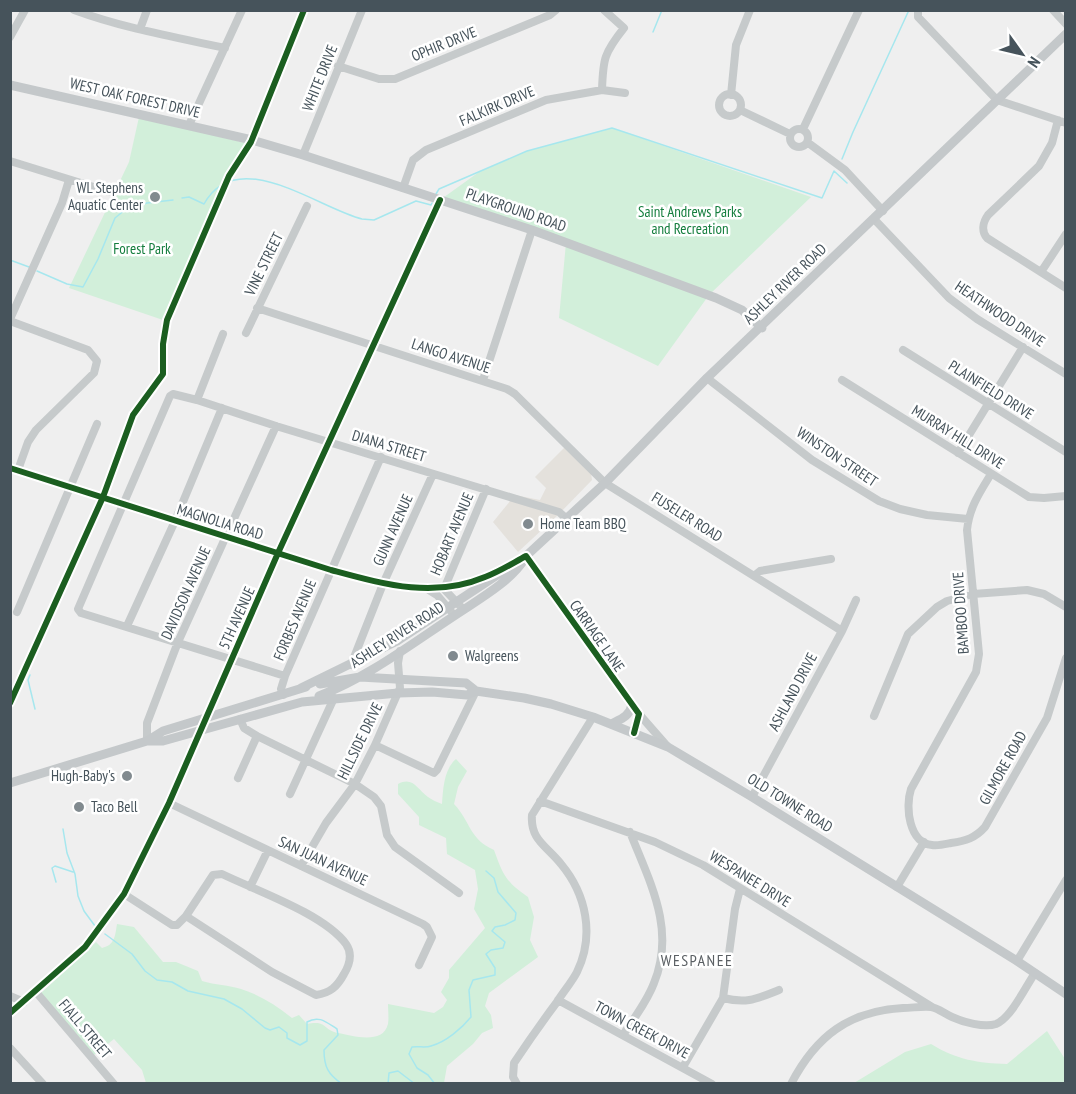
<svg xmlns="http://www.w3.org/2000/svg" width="1076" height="1094" font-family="'PT Sans Narrow',sans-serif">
	<rect width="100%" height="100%" fill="#efefef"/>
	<path fill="#e4e1dc" d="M565,447L591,473L592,480L558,515L518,552L493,522L515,495L540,500L546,488L535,477Z"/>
	<path fill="#d2efda" d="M139,117L245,143L163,320L69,288L129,162Z
		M612,128L811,197L709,295L658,366L559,318L566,243L440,200L479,172L527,151Z
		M456,759L467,771L458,787L454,804C471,822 469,839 494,850C503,875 506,882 528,897L534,917L530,940L538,957L489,993L485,1006L491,1015L493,1028L482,1033L473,1044L447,1066L444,1083H146L142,1070L114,1039L94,1055L41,993L96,942L102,948C115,945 115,936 117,924L134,927L163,962H176L198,971L202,981C215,985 229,985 241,989C260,995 276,1005 292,1018L299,1015L307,1024C328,1020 322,1030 338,1033C353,1036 383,1045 388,1024C389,1018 388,1010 388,1004L434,1013L443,1007L447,1000L441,992L449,978V970L485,928L474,909L478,889L475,870L447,854L446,838L419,825V817L398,794V784C413,776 417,789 428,797C432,800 437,802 442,804C443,789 444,769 456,759Z
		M1047,1031L1065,1059V1083H854L905,1052L931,1044C957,1060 978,1063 1007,1064Z"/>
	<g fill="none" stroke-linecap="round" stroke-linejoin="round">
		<path stroke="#a6e7ee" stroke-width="1.5" d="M653,32L662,10
			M842,159L853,132L909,10
			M436,194L439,189L527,151L612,128L822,198L834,171L847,183
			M182,198L189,197L204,204C237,144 318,208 362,219L374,220L416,201L431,205L432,203
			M10,260L29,267
			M37,271L67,284L83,287L98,259L115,218L126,209L147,203L173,200
			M30,675L28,680L35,709
			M63,829L67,853L75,874L78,896L84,911L95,926
			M56,882L52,868L55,866L73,872
			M105,934L132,954L145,971L157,980L172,982L188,991L224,999L242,1009L265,1028L270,1030L279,1027L287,1033V1038L300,1045L307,1041V1022C319,1015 326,1022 337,1029L338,1035L324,1050C324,1067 328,1074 342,1084
			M388,1084L389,1073L398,1071L415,1084
			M435,1084L428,1075L417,1068L409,1054L412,1047C418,1046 426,1048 431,1046C446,1042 462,1028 471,1017L469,990L473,980L495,975V968L486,954L491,950L503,948L505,942L492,931L495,927L505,925L515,920L516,913L498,892L494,878L486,871"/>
		<path stroke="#c6cacb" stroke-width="8" d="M74,10C123,28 174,37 225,48
			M918,10V17L997,100L1066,123
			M1053,10L1066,24
			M140,29L147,10
			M10,37L25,10
			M338,66L379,79H395L550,15L556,10
			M602,90C603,59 604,53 624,28L604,10
			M719 105a11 11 0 1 1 22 0a11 11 0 1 1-22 0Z
			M731,95L736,45L750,10
			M740,110L790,134
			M1058,120L1052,143L1039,166L988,215C983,222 981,231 987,238L1066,288
			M189,125L242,10
			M790 138a9 9 0 1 1 18 0a9 9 0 1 1-18 0Z
			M803,129L859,10
			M807,142L845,170L883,211
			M303,155L362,10
			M10,161L110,192
			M403,188L413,160L426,150L546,100L602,90L625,93
			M874,219L949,298L977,319L1066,374
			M1041,272L1066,234
			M257,308L507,389L515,394L605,483L842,631
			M10,319L62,203L69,180
			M10,321L88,350L97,361L94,373L36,430L28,442L18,470
			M246,333L307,206
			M903,350L1066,452
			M707,378L812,460L879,501L900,509L927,515L968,519
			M483,380L532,230
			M842,380L1029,497L1044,498L1066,496
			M197,400L223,334
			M958,453L1023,347
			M10,468L331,570C385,585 439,600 492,574
			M991,474C980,492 969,508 967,530L979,654L976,672L911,789C905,807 909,843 932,845C938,846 946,844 951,843C966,841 975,838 985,827L1047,718L1066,658
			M522,559L526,556L639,714L634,733
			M755,575L760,571L831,559
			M444,589L486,489
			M444,589L463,609
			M429,590L437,595L454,615
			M17,612L97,424
			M127,626L175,521L222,408
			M351,665L383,584L433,474
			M285,676L81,613L78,609L170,396L173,394L197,400L276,426L559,512L567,519
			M283,695L281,689L285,676L381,457
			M639,714L667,746
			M874,716L908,634L937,607L947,601L973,594L1027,590L1044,594L1066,607
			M240,719L244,728L257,736L355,784L374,797L381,806L387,835L395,847L459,893
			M147,741V723L178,642L276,426
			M375,745L434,773L437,770L476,691
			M238,778L257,736
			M290,794L334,698
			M752,797L842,631L856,600
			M540,801L655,842L703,865L932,1007
			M169,803L423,924L427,927L432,937L419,965
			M301,866L326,823L355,784L375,745L400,688L398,663L400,651
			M250,887L268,850
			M897,887L924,842
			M124,894L172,925H177L186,916L272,972L316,995C330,993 337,987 344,974C350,964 353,954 346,944C324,914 257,891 222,874L213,875L186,916
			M1017,961L1066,880
			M36,992L114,1084
			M10,996L24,1002
			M723,998C747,1004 756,999 779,990
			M558,1000L712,1084
			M10,1013L85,947L124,894L169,803L278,553L440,200
			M623,1035C634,1018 647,1002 654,983C676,929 650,883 630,832
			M10,1048L43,1084
			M683,1067L723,998L735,909L740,889
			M517,1084L513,1077L514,1063C528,1042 542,1022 557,1002C563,992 572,982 577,972C595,935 586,894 561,864C547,846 530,840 532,815L593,717
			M791,1084C816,1036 849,1011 903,1008C912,1008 922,1006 931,1007C938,1008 945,1014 952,1017C963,1022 984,1028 996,1024C1011,1018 1026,986 1035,973"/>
		<path stroke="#c4c8ca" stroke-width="9" d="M10,85L252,140L303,155L532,230L716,298L742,310L762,328
			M320,684L360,677L466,683L476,691
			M301,688L397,641L526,556L605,483L707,378L1066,34
			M476,691L524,698L551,704L593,717L668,747L752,797L1017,961L1066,994
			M319,696C368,677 410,645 454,616C476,601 512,581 525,558
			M611,724C621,719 629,717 632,705
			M147,741L163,731L306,687
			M10,783L147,741H163L302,702L398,693L432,692L467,695L476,691"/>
		<g stroke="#fff" stroke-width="10">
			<path id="cycleway" d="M10,468L331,570C383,584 433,599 485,577C499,572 513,563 526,556L639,714L634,733
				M10,703L103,497L133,415L163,374V344L167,320L229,176L251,142L304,10
				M10,1013L85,947L124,894L169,803L278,553L440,200"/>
		</g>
		<use href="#cycleway" stroke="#1b5e20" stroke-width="6"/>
	</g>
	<g fill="#818a8f" stroke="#fff" stroke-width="2">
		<circle cx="155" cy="197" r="6"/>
		<circle cx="528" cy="524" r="6"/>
		<circle cx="453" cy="656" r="6"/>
		<circle cx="127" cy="776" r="6"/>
		<circle cx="79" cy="807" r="6"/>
	</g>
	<g text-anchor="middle" stroke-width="5" stroke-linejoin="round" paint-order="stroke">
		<g font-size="15" fill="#46535b" stroke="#fff">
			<text transform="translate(444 44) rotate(-22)" y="5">OPHIR DRIVE</text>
			<text transform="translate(320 78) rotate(-68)" y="5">WHITE DRIVE</text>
			<text transform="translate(135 98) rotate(13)" y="5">WEST OAK FOREST DRIVE</text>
			<text transform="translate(497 106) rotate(-23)" y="5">FALKIRK DRIVE</text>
			<text transform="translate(516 210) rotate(19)" y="5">PLAYGROUND ROAD</text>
			<text transform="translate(264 264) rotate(-64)" y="5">VINE STREET</text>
			<text transform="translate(785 284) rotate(-44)" y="5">ASHLEY RIVER ROAD</text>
			<text transform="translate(1000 314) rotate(34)" y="5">HEATHWOOD DRIVE</text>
			<text transform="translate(451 356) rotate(18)" y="5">LANGO AVENUE</text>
			<text transform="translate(991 390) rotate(32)" y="5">PLAINFIELD DRIVE</text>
			<text transform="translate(958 437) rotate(32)" y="5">MURRAY HILL DRIVE</text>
			<text transform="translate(389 446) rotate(17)" y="5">DIANA STREET</text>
			<text transform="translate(837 457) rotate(34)" y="5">WINSTON STREET</text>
			<text transform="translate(687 517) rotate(32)" y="5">FUSELER ROAD</text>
			<text transform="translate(220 522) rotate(17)" y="5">MAGNOLIA ROAD</text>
			<text transform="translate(393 530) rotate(-66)" y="5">GUNN AVENUE</text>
			<text transform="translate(452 534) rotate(-67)" y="5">HOBART AVENUE</text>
			<text transform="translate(186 593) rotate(-66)" y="5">DAVIDSON AVENUE</text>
			<text transform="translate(961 613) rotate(-94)" y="5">BAMBOO DRIVE</text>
			<text transform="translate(237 618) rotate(-66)" y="5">5TH AVENUE</text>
			<text transform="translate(295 620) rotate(-67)" y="5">FORBES AVENUE</text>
			<text transform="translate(397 635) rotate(-33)" y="5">ASHLEY RIVER ROAD</text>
			<text transform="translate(597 636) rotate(55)" y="5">CARRIAGE LANE</text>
			<text transform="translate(793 692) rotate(-62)" y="5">ASHLAND DRIVE</text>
			<text transform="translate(360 741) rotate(-64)" y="5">HILLSIDE DRIVE</text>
			<text transform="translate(1003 768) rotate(-61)" y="5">GILMORE ROAD</text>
			<text transform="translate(790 803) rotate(32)" y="5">OLD TOWNE ROAD</text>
			<text transform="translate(323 861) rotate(25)" y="5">SAN JUAN AVENUE</text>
			<text transform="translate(750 879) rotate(32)" y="5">WESPANEE DRIVE</text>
			<text transform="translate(85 1029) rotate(50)" y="5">FIALL STREET</text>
			<text transform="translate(642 1030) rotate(28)" y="5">TOWN CREEK DRIVE</text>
		</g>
		<g font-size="15" fill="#46535b" stroke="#fff" text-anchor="start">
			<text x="143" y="193" text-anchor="end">WL Stephens<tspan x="143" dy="17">Aquatic Center</tspan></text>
			<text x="540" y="529">Home Team BBQ</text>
			<text x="465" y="661">Walgreens</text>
			<text x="115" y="781" text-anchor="end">Hugh-Baby's</text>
			<text x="91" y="812">Taco Bell</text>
		</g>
		<g font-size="15" fill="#157e3e" stroke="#fff">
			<text x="690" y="217">Saint Andrews Parks<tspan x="690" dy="17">and Recreation</tspan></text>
			<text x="142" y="254">Forest Park</text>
		</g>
		<g font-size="16" letter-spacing="1.5" fill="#5a5f63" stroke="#fff">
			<text x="697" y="966">WESPANEE</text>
		</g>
	</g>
	<rect width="1076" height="1094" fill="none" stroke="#46535b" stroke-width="24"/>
	<g transform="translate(1022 54) rotate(124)" stroke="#ffffff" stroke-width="4.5" paint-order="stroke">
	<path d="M0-4.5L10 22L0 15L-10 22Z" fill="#46535b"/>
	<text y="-9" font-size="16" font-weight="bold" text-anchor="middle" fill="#46535b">N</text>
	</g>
</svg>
